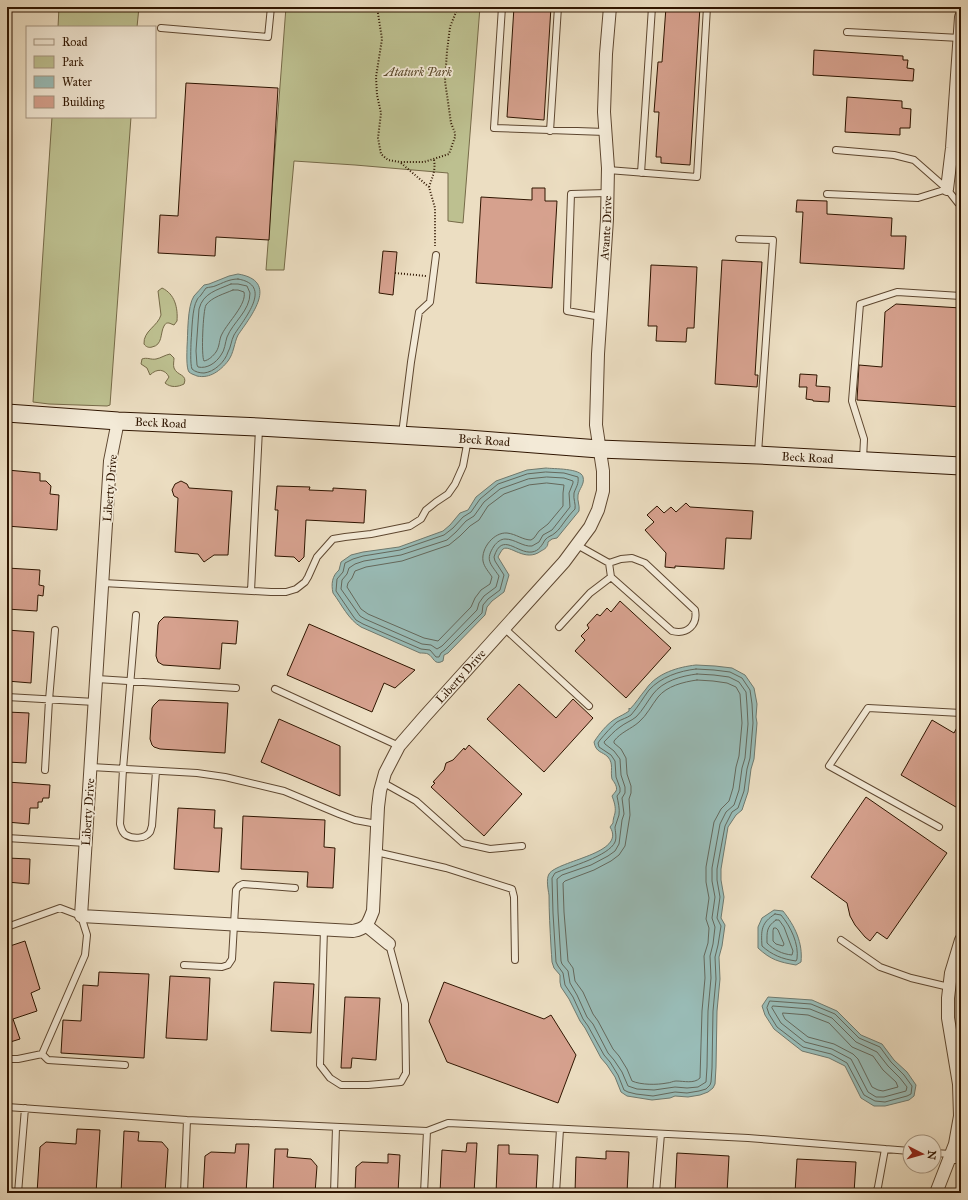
<svg xmlns="http://www.w3.org/2000/svg" width="968" height="1200" font-family="'IM FELL Great Primer',serif">
	<rect width="100%" height="100%" fill="#ecdec2"/>
	<filter id="stains"><feTurbulence type="fractalNoise" baseFrequency=".005" numOctaves="4"/><feColorMatrix values="0 0 0 0 .2 0 0 0 0 .09 0 0 0 0 .02 0 0 0 .5 -.17"/></filter>
	<radialGradient id="worn" r=".72"><stop offset=".6" stop-color="#630" stop-opacity="0"/><stop offset="1" stop-color="#630" stop-opacity=".3"/></radialGradient>
	<path fill="#bdc090" stroke="#766a48" d="M59,7H139L137,27H58Z
		M286,7H480L463,223L448,221V173L355,165L294,161L284,270H266Z
		M52,117H131L110,405L107,406L49,404L33,402Z
		M162,288C175,294 178,308 177,321L174,325L169,323C166,323 166,323 164,326C160,333 163,345 152,347C149,348 146,347 144,344C143,331 158,326 161,315L158,291Z
		M170,354L174,358C174,361 173,365 174,368C177,376 188,374 184,384C178,387 171,388 165,383L169,377C165,369 157,368 150,375L147,368L141,364L142,359C147,357 151,360 156,359C161,358 165,355 170,354Z"/>
	<path fill="#99bcb7" stroke="#6f796e" d="M238,274C280,281 251,316 238,335C234,343 234,353 228,361C221,370 210,379 197,376C195,375 191,374 189,372C186,368 187,352 187,347C188,335 187,306 194,296C197,292 201,289 204,285L209,284L229,276Z
		M546,468C553,469 581,468 583,477C585,484 579,489 578,495C577,501 580,505 579,511L557,538L552,539L548,542C548,547 545,549 541,551C525,563 510,544 503,549C501,551 499,555 498,557L509,575L504,592L492,601L487,607L485,615L448,653L444,655L443,661C434,666 434,657 428,654C427,653 421,653 420,653L361,627C348,619 342,605 333,593C331,584 332,576 339,570L341,562L351,555L363,552L399,547L443,531L450,525L460,513L468,510L476,497L496,481L527,470Z
		M696,665L715,666L732,668L745,675L754,688L757,704L756,717L757,723L754,759L751,769L748,792L742,810L736,815L728,827L721,869V880L724,897L721,918L725,925L722,946L719,957L720,979L717,1011L716,1067L715,1084L713,1088L708,1092L700,1095L688,1097L675,1096L670,1098L652,1100L627,1096L621,1092L615,1077L607,1065L601,1058L585,1028L580,1021L569,999L561,987L560,982V975L554,968L552,962C552,957 551,952 551,947C550,929 549,912 549,895C548,889 546,879 549,874C558,860 627,854 610,827L613,823C613,819 614,817 615,813C616,807 614,801 612,796C613,794 615,793 616,791C618,787 614,782 612,779C610,771 614,764 608,757C602,751 596,753 594,742C599,734 607,724 615,719C620,716 625,714 629,711V708L630,709C636,703 640,696 646,689C657,673 678,667 696,665Z
		M774,910L783,911C795,926 803,943 801,962L796,965C779,962 771,960 758,948V927L762,918Z
		M768,997L812,1000L837,1011L861,1035L882,1044L894,1060L907,1072L916,1085L914,1096L909,1100L885,1106H874L861,1098L845,1066L829,1058L802,1051L793,1044L774,1029L765,1015L762,1006Z"/>
	<g fill="none" stroke-linecap="round" stroke-linejoin="round">
		<path stroke="#64685c" stroke-width="1" d="M238,279C274,285 244,319 234,335C231,341 231,347 228,352C225,362 214,372 204,373C200,373 195,372 192,369C190,364 191,347 191,342C192,331 192,308 197,300C199,296 198,299 201,295C203,293 204,290 206,288C209,287 213,287 215,286C223,283 229,279 238,279Z
			M231,284H238L247,286L250,293C250,311 233,322 227,337C225,343 225,350 221,355C216,363 207,369 198,367L197,365L196,351L199,309C203,293 217,290 231,284Z
			M233,290H238L244,292C247,304 228,322 222,334C219,339 220,346 216,352C213,356 209,360 204,361C201,356 203,310 206,305C212,297 224,294 233,290Z
			M546,472L564,473L578,477C579,484 576,487 574,493C573,499 576,504 575,509C571,513 568,517 565,521C562,525 559,530 555,533C552,536 548,536 545,540C542,545 539,551 532,552C517,554 502,531 494,557L495,561L504,575L500,590L488,599L483,605L482,613L445,650L441,653L439,657H436L430,650L421,649L363,624L356,620L353,616L336,591L337,579L343,572L345,563L353,559L363,556L400,550L444,535L453,528L463,517L471,512L480,499L498,484L527,474Z
			M547,477L564,478L573,481V483L569,493L570,507L552,530L543,535L539,542L532,546C523,547 515,539 505,539C501,539 497,542 494,546C485,560 490,563 499,576L496,587L484,596L479,603L477,610L442,646L437,649L431,645L422,644L365,619L360,616L341,589L342,580L347,574L349,568L355,564L364,561L401,555L447,540L456,532L466,521L474,516L484,502L500,489L528,479Z
			M547,483L564,485L563,493V506L548,524L539,531L534,538L531,540C523,540 516,534 507,533C494,532 481,548 483,561C484,567 489,572 492,577L490,584L481,590L475,598L471,607L438,641L424,638L368,614L361,609L347,587L348,583L352,578L355,571L366,567L402,561L449,545L460,536L470,526L479,520L488,506L504,494L529,485Z
			M696,669L714,670L730,672L742,678L750,690L752,704L753,723L750,758L747,769L744,791L738,808L732,812L725,826L717,869V880L720,897L717,918L721,926L718,945L715,957L716,979L713,1011L712,1068L711,1082L710,1085L706,1089L699,1091L687,1093L675,1092L653,1096L636,1094L628,1092L624,1090L618,1075L610,1062L604,1055L588,1026L583,1019L573,997L565,985L563,973L558,966L556,962L553,913L552,878L555,873C569,867 609,856 615,842C617,837 615,831 615,827C616,823 618,819 619,815C620,809 618,802 617,796L620,792V788L616,777L615,761L611,755L599,747L598,743L600,740C605,734 611,727 617,722C622,719 627,718 631,715C638,707 643,698 649,690C661,677 679,671 696,669Z
			M697,674L714,675L729,677L739,682L746,692L747,705L748,724L745,758L742,768L739,790L734,805L726,812L720,824L712,868V881L715,897L712,918L715,927L713,944L710,956L711,978L708,1011L707,1067L706,1082L698,1087L687,1088L675,1087L654,1090L637,1089L628,1086L622,1072L614,1060L608,1053L593,1024L587,1017L577,995L570,983L568,971L562,964L561,961L558,912L557,879L562,875L591,865L608,856L615,851L619,844L622,820L624,814L622,798L625,793V787L621,775L620,759L614,751L605,744L604,742C609,737 614,731 620,727C625,723 631,721 636,717C643,710 647,702 653,694C663,681 681,676 697,674Z
			M697,680L713,681L727,683L736,687L740,694L742,723L739,756L736,767L733,788L729,801L721,809L714,822L706,867V882L709,898L706,919L709,928L708,943L704,956L705,978L702,1011L700,1078C694,1084 684,1081 676,1081C673,1081 670,1083 667,1083C657,1085 641,1085 632,1081L627,1069L619,1056L613,1049L598,1021L593,1014L583,992L575,981L573,968L568,961L564,912L563,883L565,881L594,870L611,861L619,855L625,846L630,815L629,799L631,793V786L627,774L626,758L621,749L614,743V741C621,732 631,729 639,722C647,715 651,706 658,697C667,686 683,682 697,680Z
			M775,914L781,915C791,927 799,944 797,959L796,961C782,959 772,955 762,946C761,930 761,923 775,914Z
			M776,920H779L784,927L793,951L792,955C782,954 774,950 767,943C767,932 766,927 776,920Z
			M774,928H776L778,930L784,944L783,946L776,944L773,941V931Z
			M770,1001L811,1004L835,1014L859,1038L880,1047L891,1062L904,1075L912,1086L911,1094L907,1096L885,1102L875,1101L864,1095L847,1063L831,1054L803,1047L777,1027L769,1014L767,1008Z
			M773,1006L810,1009L832,1018L856,1042L877,1052L888,1066L900,1078L907,1087L906,1091L884,1097H876L868,1092L851,1059L832,1049L805,1042L781,1023L772,1008Z
			M783,1013L808,1015L829,1023L852,1047L873,1056L883,1070L896,1082L898,1087L883,1091L878,1090L872,1087L858,1059L853,1054L834,1044L808,1037L785,1019L783,1015Z"/>
	</g>
	<path fill="#d6a18e" stroke="#2f1500" d="M514,7H551L544,120L507,117Z
		M666,7H700L690,165L661,163V157H656L659,112H654L658,62H662Z
		M814,50L903,56V60H908L907,68L914,69L913,81L813,75Z
		M186,83L278,88L269,240L216,237L215,256L158,253L160,215L178,216Z
		M847,97L902,101V108L911,109L910,128H900V135L845,132Z
		M532,188H545V201H557L552,288L476,283L481,197L532,200Z
		M797,200L827,201V214L892,218L891,236H906L904,269L800,263L803,212H796Z
		M383,251L397,252L393,295L379,293Z
		M722,260L762,262L755,375H758L757,387L715,384Z
		M651,265L697,267L694,328H687L686,342L656,341L657,326H648Z
		M896,304L961,308V407L857,400L859,365L882,367L885,312Z
		M800,374L817,375L816,386L830,387L829,402L813,401V400L806,399L807,387H799Z
		M7,470L40,473V481H46L51,486L50,494L59,495L57,530L7,526Z
		M181,481L187,484L189,488L232,491L228,555H214L204,562L198,554L175,552L178,498L174,496L172,490L175,484Z
		M277,486L310,487L309,490L333,491V488L366,490L364,523L306,520L304,557L299,562L294,557L275,556L278,510H275Z
		M686,503L690,507L753,511L751,539L726,538L724,569L675,566V568L665,567L666,553L645,530L654,522L647,515L657,506L664,513L671,507L676,512Z
		M7,568L40,570L39,585L44,586L43,596L38,595L37,611L7,609Z
		M620,601L671,648L626,698L575,651L585,640L581,636L589,628L587,625L597,614L600,616L607,608L611,612Z
		M164,617H168L238,621L236,644L222,643L220,669L163,665L158,662L156,656L158,625L159,622Z
		M309,624L415,670L395,688L384,683L372,712L287,675Z
		M7,630L34,632L31,683L7,681Z
		M519,684L556,718L573,699L593,718L544,772L487,719Z
		M159,700H163L228,703L225,753L160,749L154,747L152,745L150,739L152,708L154,705Z
		M7,712L29,713L26,763L7,762Z
		M279,719L340,746V796L261,762Z
		M932,720L954,733L961,720V810L901,775Z
		M469,745L522,794L484,836L431,787L435,783L433,782L444,770L446,763L453,760L464,748L465,750Z
		M7,782L50,785L49,798H43L42,802H38V808H30L29,824L7,822Z
		M866,797L947,853L887,939L877,932L870,941L865,937L855,925L850,916L847,903L811,877Z
		M178,808L215,810L214,828H222L219,872L174,869Z
		M243,816L325,820L324,847L335,848L333,888L307,887L308,872L241,869Z
		M7,858L30,859L29,884L7,882Z
		M25,941L40,989L31,993L37,1011L13,1019L20,1039L7,1043V947Z
		M99,972L149,974L144,1058L61,1053L63,1020L81,1021L83,985L98,986Z
		M170,976L210,978L207,1040L166,1038Z
		M274,982L314,984L311,1033L271,1031Z
		M444,982L544,1019L551,1015L576,1055L558,1103L447,1062L429,1021Z
		M345,997L380,998L376,1060L352,1058L351,1068H341Z
		M77,1129L100,1130L96,1193H37L40,1147L46,1142L76,1144Z
		M124,1131L139,1132L138,1141L162,1142L168,1149L165,1193H121Z
		M467,1143H477L474,1193H440L442,1150L466,1152Z
		M236,1144H249L246,1193H203L205,1156L211,1152L235,1153Z
		M498,1145H509V1154L538,1155L536,1193H496Z
		M275,1149H288L287,1157L311,1159L317,1166L315,1193H273Z
		M606,1151L629,1152L627,1193H575L576,1157L606,1159Z
		M677,1153L729,1156L727,1193H675Z
		M388,1154L400,1155L398,1193H355L356,1167L362,1162L388,1163Z
		M797,1159L856,1162L854,1193H795Z"/>
	<g fill="none" stroke-linecap="round" stroke-linejoin="round">
		<g stroke="#5e4730" stroke-width="8">
			<path id="lane" d="M502,7L494,128L605,132
				M161,28L268,37L271,7
				M847,32L960,38
				M550,131L558,7
				M836,150L894,155L914,160L947,189L958,203L961,205
				M608,170L697,177L707,7
				M641,173L652,7
				M827,194L918,198L947,189
				M739,239L773,240L758,453
				M601,317L567,311L571,194L607,193
				M402,434L411,362L419,312L430,302L436,255
				M863,459L864,439L852,401L860,304L897,292L961,296
				M577,545L609,563L621,559L632,558L645,563L695,610C698,625 687,635 672,631L611,577L609,563
				M103,583L271,592H286L296,589L305,582L308,577L317,557L333,539L345,537L371,534L410,526L421,519L426,510L436,502L448,494L455,484L463,466L468,439
				M251,591L259,429
				M136,615L123,769L120,824C121,828 122,833 126,835C133,839 145,839 150,832C151,830 151,828 152,826L156,771
				M559,627L590,593L611,577
				M504,628L589,706
				M97,679L236,688
				M275,689L399,746
				M7,697L95,702
				M91,767L197,773L225,777L284,791L339,814L355,820L377,824
				M45,770L49,700L55,630
				M382,782L416,801L463,843L490,849L522,846
				M939,827L829,766L868,708L961,713
				M7,838L86,843
				M376,852L446,868L512,889L514,897L515,960
				M7,927L60,908L81,916L87,935L85,955L42,1054L48,1060L125,1065
				M324,929L320,1065L330,1078L341,1085H368L401,1082L406,1073L405,1004L389,944
				M841,940L880,967L911,978L949,987
				M184,965L222,967L228,965L232,959L236,890L239,886L243,884L295,888
				M7,1059H18L42,1054
				M7,1107L187,1120L427,1131L448,1123L748,1138L910,1151
				M934,1153L951,1154
				M949,1160H961
				M18,1193L25,1108
				M184,1193L187,1120
				M334,1193L336,1127
				M424,1193L427,1131
				M556,1193L560,1129
				M656,1193L661,1134
				M876,1193L878,1187L885,1149"/>
		</g>
		<g stroke="#5e4730" stroke-width="14">
			<g id="street">
				<path d="M947,189L952,148L961,17"/>
				<path id="s1" d="M118,421L110,461L81,916L353,931C368,928 368,923 373,911L378,807L380,791L385,773L399,746L425,716L564,562L590,527L598,510L603,491V471L596,425L598,354L607,219L608,168L604,112L606,54L610,7"/>
				<path d="M367,926L389,944"/>
				<path d="M936,1193L955,1144L960,1116L959,1084L948,1018V998L951,973L961,940"/>
			</g>
		</g>
		<g stroke="#2f1500" stroke-width="19">
			<g id="secondary">
				<path id="s2" d="M7,413L118,421L259,427L468,439L599,449L758,455L961,466"/>
			</g>
		</g>
		<path stroke="#2f1500" stroke-width="2" stroke-dasharray="1 2" stroke-linecap="butt" d="M377,7L382,39L376,77L377,95L381,113L378,138L381,154L388,160L400,162H424L449,154L455,137V133L451,123L445,81L447,51L450,27L458,7
			M401,163L429,187L435,208V246
			M429,187C432,178 436,170 434,160
			M395,273L426,276"/>
		<use href="#lane" stroke="#f3ead7" stroke-width="6"/>
		<use href="#street" stroke="#f3ead7" stroke-width="12"/>
		<use href="#secondary" stroke="#f3ead7" stroke-width="17"/>
	</g>
	<g text-anchor="middle" stroke-width="3.5" stroke-linejoin="round" paint-order="stroke">
		<g font-size="12" font-style="italic" fill="#5a482b" stroke="#f3ead7">
			<text x="418" y="76">Ataturk Park</text>
		</g>
		<g font-size="12" fill="#2f1500" stroke="#f3ead7">
			<text dy="4" stroke="none"><textPath href="#s1" startOffset="1562">Avante Drive</textPath></text>
			<text dy="4" stroke="none"><textPath href="#s2" startOffset="154">Beck Road</textPath></text>
			<text dy="4" stroke="none"><textPath href="#s2" startOffset="478">Beck Road</textPath></text>
			<text dy="4" stroke="none"><textPath href="#s2" startOffset="802">Beck Road</textPath></text>
			<text transform="translate(110 488) rotate(-85)" y="4">Liberty Drive</text>
			<text dy="4" stroke="none"><textPath href="#s1" startOffset="1062">Liberty Drive</textPath></text>
			<text transform="translate(88 812) rotate(-86)" y="4">Liberty Drive</text>
		</g>
	</g>
	<rect width="968" height="1200" fill="none" stroke="#ecdec2" stroke-width="24"/>
	<rect x="8" y="8" width="952" height="1184" fill="none" stroke="#2f1500" stroke-width="2"/>
	<rect x="12" y="12" width="944" height="1176" fill="none" stroke="#2f1500"/>
	<rect x="26" y="26" width="130" height="92" fill="#f3ead7" stroke="#a59581"/>
	<rect x="34" y="39" width="20" height="6" fill="#f3ead7" stroke="#a59581"/>
	<text x="62" y="46" font-size="12" fill="#2f1500">Road</text>
	<rect x="34" y="56" width="20" height="12" fill="#bdc090" stroke="#a59581"/>
	<text x="62" y="66" font-size="12" fill="#2f1500">Park</text>
	<rect x="34" y="76" width="20" height="12" fill="#99bcb7" stroke="#a59581"/>
	<text x="62" y="86" font-size="12" fill="#2f1500">Water</text>
	<rect x="34" y="96" width="20" height="12" fill="#d6a18e" stroke="#a59581"/>
	<text x="62" y="106" font-size="12" fill="#2f1500">Building</text>
	<g transform="translate(922 1154) rotate(96)"><circle r="19" fill="#f3ead7" stroke="#a59581"/>
	<path d="M0-3L7 15L0 10L-7 15Z" fill="#8f2418"/>
	<text y="-6" font-size="11" font-weight="bold" text-anchor="middle" fill="#2f1500">N</text>
	</g>
	<rect width="100%" height="100%" filter="url(#stains)"/>
	<rect width="100%" height="100%" fill="url(#worn)"/>
</svg>
